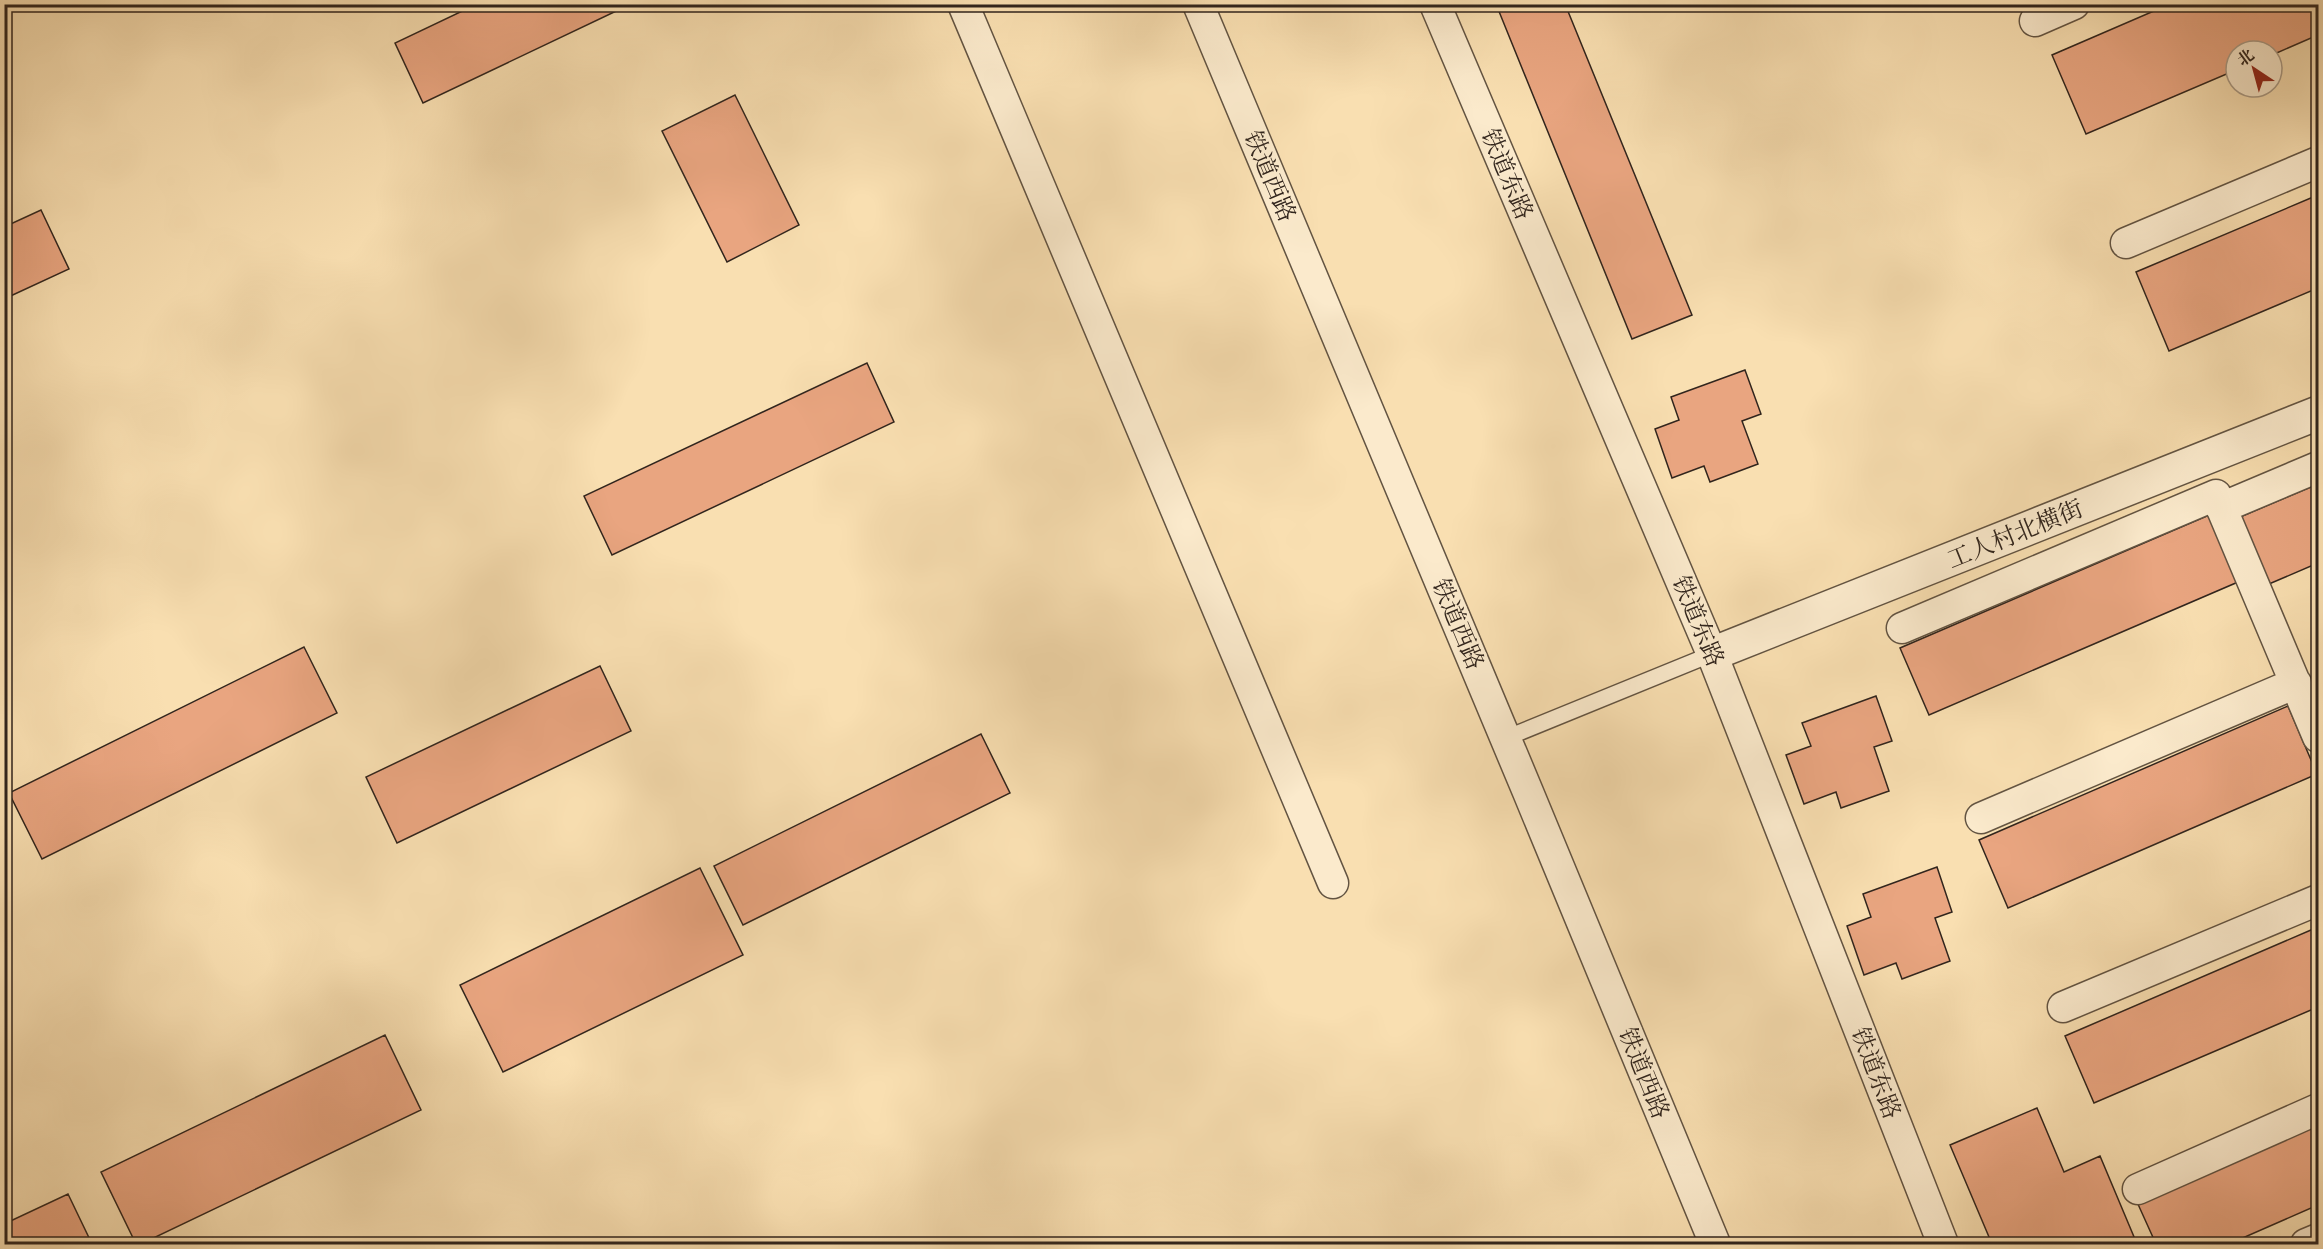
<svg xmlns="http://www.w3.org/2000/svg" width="2323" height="1249" font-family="'IM FELL English','Noto Serif SC',serif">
	<rect width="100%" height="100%" fill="#f9dfb1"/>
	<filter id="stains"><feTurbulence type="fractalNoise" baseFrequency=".00333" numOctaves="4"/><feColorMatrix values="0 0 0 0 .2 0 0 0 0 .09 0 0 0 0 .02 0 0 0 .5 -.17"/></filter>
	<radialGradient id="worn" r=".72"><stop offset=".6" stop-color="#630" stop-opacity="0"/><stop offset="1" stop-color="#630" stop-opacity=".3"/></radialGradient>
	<path fill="#e9a580" stroke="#31251d" stroke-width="1.5" d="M477,4H631L423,103L395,43Z
		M1496,4H1565L1692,315L1632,339Z
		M2170,4H2318V35L2272,55V51H2236V70L2086,134L2052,55Z
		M735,95L799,225L727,262L662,131Z
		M2318,195V288L2169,351L2136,272Z
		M41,210L69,269L4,299V227Z
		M867,363L894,422L612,555L584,496Z
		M1745,370L1761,414L1742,421L1758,464L1710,482L1704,466L1672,478L1655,429L1679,420L1671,397Z
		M2318,484V563L2269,584L2240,517Z
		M2209,515L2238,582L1929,715L1900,648Z
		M304,647L337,713L42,859L9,793Z
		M600,666L631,731L397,843L366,777Z
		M1876,696L1892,741L1874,747L1889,791L1841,808L1836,792L1804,804L1786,755L1811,746L1802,723Z
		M2288,706L2317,774L2008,908L1979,840Z
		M981,734L1010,793L743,925L714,866Z
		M1937,867L1952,912L1935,918L1950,961L1902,979L1896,963L1864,975L1847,926L1871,917L1863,894Z
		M700,868L743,955L503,1072L460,985Z
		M2318,927V1007L2094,1103L2065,1036Z
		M385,1035L421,1110L141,1244H136L101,1172Z
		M2037,1108L2064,1172L2100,1156L2137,1244H1992L1950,1145Z
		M2318,1122V1205L2229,1244H2156L2137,1202Z
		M68,1194L92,1244H4V1224Z"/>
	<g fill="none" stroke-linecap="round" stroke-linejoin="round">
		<g stroke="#635442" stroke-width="18">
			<path id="service" d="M1506,738L1712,654"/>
		</g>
		<g stroke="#635442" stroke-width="33">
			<path id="minor" d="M963,4L1333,883
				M1198,4L1528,792L1715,1244
				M1435,4L1712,654L1943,1244
				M2035,21L2074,4
				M2126,243L2318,162
				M2221,508L2318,467
				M1902,628L2216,495L2318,737
				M1981,818L2296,683
				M2063,1007L2318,900
				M2138,1189L2318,1109
				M2306,1244L2318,1239"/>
		</g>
		<g stroke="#635442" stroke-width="36">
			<path id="tertiary" d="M1712,654L2318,413"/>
		</g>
		<use href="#service" stroke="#fbeacc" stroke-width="15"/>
		<use href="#minor" stroke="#fbeacc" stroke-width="30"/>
		<use href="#tertiary" stroke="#fbeacc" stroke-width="33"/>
	</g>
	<g text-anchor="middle" stroke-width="5" stroke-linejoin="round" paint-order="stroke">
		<g font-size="24" fill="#31251d" stroke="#fbeacc">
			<text transform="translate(1507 174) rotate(67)" y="8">铁道东路</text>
			<text transform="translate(1270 176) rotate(67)" y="8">铁道西路</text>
			<text transform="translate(2015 534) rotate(-22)" y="8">工人村北横街</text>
			<text transform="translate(1698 621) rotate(67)" y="8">铁道东路</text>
			<text transform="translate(1458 624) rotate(67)" y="8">铁道西路</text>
			<text transform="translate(1644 1073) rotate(68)" y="8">铁道西路</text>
			<text transform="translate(1876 1073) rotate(69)" y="8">铁道东路</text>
		</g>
	</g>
	<rect width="2323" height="1249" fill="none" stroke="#f9dfb1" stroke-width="24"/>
	<rect x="6" y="6" width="2311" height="1237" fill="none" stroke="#31251d" stroke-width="3"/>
	<rect x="12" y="12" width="2299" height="1225" fill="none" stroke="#31251d" stroke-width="1.5"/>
	<g transform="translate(2254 69) rotate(324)"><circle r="28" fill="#fbeacc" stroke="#aa9b86" stroke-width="1.5"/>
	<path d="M0-4.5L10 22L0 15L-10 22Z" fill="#8f2418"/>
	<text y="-9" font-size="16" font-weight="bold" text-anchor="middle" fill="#31251d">北</text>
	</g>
	<rect width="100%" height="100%" filter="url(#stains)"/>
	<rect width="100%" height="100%" fill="url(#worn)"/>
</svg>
